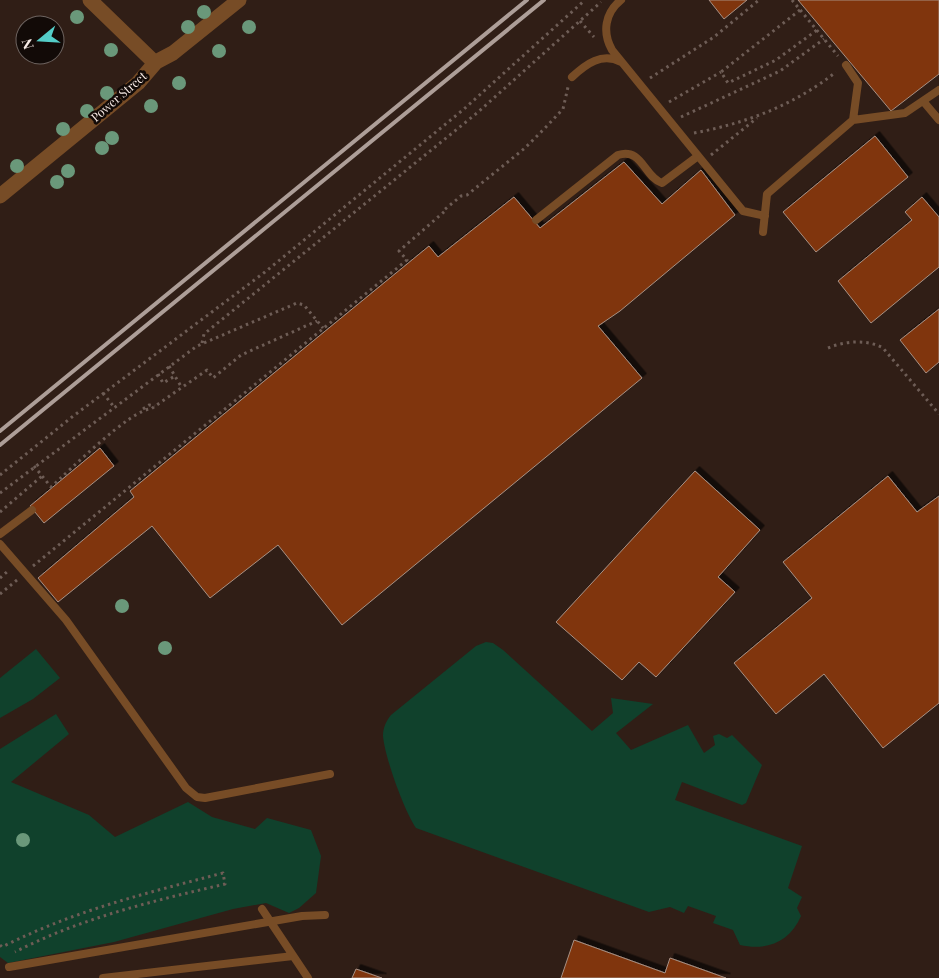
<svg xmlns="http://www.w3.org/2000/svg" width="939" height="978" font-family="'Playfair Display',serif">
	<defs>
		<filter id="shadow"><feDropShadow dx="4.5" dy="-4.5" stdDeviation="0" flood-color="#0009"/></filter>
	</defs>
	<rect width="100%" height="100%" fill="#301e16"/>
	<path fill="#10412c" d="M486,642L493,643L503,650L592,731L613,713L611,698L653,704L616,733L631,750L688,725L704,753L715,745L713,736L719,734L727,738L732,735L762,765L746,803L742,805L682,782L675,800L802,846L788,888L802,897L797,908L801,916C790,942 767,951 740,945L733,930L713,923L716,916L688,906L684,913L670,907L649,912L416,828C404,810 385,758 383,736C383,728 386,721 391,715L476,646Z
		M36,649L60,678L33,699L0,718V678Z
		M56,714L69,734L11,782L89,815L115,837L188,802L212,817L255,829L267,818L311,830L321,856L316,893L299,908L289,913L266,903L233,909L114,942L8,963L0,957V749Z"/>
	<path fill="#803508" stroke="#a79085" filter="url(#shadow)" d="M709,0H747L724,19Z
		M798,0H939V74L891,111Z
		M875,136L908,177L816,252L783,212Z
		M624,162L662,204L701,170L735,215L620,311L598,326L642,378L342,625L278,545L210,598L152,526L58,602L38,578L134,497L130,491L429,246L438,257L514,197L540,228Z
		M922,197L939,217V267L871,323L838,281L912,220L905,212Z
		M939,309V362L926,373L900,340Z
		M100,448L114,466L44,523L30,506Z
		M695,471L760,530L718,577L735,592L656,677L639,662L622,680L556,622Z
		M888,476L917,512L939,496V703L883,748L824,674L776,714L734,663L812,598L783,562Z
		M574,940L665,973L670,958L726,978H561Z
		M356,969L382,978H352Z"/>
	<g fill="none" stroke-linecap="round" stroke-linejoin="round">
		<path stroke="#6e5d56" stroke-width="3" stroke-dasharray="2.5 4" stroke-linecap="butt" d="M792,0L838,56
			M800,10L721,72L728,83L776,60L817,30
			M580,21L594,37
			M650,78L714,37L759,0
			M669,102L721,72
			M681,117L780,71L824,39
			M694,133C747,123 794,105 836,72
			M711,155L757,118
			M202,343L204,334L477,113L601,2
			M828,348C845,341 867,339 883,348L939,414
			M169,366L182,388
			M158,374L163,383L175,376
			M103,393L114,407
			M143,409L149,405L155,406
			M34,466L51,487C69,471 131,409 151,409L207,370L213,378L241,355L317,321
			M0,475L72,417L265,272L464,109L585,0
			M0,493L197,346L297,303L304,305L323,328
			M0,512L42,476
			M33,566L407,260L399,251L445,211L444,210L461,196L467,195L525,148L545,128L563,109L568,87
			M0,578L8,571
			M0,594L17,580
			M0,945L2,947C76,910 143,894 223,873L225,884C153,901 81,918 15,952"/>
		<path stroke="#774c26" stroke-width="8" d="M621,0C605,13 602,32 612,50L743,211L765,216
			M846,65L858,83L853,120
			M572,77C586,64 602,52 621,62
			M923,101L939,120
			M536,220L618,155C642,147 644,177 662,183L698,156
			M763,232L767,194L853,120L905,113L939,90
			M0,534L32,510
			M0,544L66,620L186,788L197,797L205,798L330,774
			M262,909L308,978
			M9,967L302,916L325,915
			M103,978L293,956"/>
		<path stroke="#774c26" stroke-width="15" d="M90,0L155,63
			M0,196L138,83L156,62L173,53L239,0"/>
		<path stroke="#ad9e98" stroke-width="4" d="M0,431L527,0
			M0,445L544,0"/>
	</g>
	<g fill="#6a987a">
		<circle cx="204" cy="12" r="7"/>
		<circle cx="77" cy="17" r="7"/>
		<circle cx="188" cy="27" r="7"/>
		<circle cx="249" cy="27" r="7"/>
		<circle cx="111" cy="50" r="7"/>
		<circle cx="219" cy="51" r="7"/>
		<circle cx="179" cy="83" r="7"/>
		<circle cx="107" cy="93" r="7"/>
		<circle cx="151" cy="106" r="7"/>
		<circle cx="87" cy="111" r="7"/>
		<circle cx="63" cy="129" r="7"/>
		<circle cx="112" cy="138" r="7"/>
		<circle cx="102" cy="148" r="7"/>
		<circle cx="17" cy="166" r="7"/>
		<circle cx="68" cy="171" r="7"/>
		<circle cx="57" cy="182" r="7"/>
		<circle cx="122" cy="606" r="7"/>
		<circle cx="165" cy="648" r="7"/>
		<circle cx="23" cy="840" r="7"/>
	</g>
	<g text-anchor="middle" stroke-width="5" stroke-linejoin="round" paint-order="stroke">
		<g font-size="12" fill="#f8ebe6" stroke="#120a07">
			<text transform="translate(119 97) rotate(-41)" y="4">Power Street</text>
		</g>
	</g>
	<g transform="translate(40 40) rotate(252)"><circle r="24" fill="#120a07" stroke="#6e6460"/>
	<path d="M0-4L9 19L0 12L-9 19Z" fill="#54cdc8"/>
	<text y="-8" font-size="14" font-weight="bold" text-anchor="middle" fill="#f8ebe6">N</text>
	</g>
</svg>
